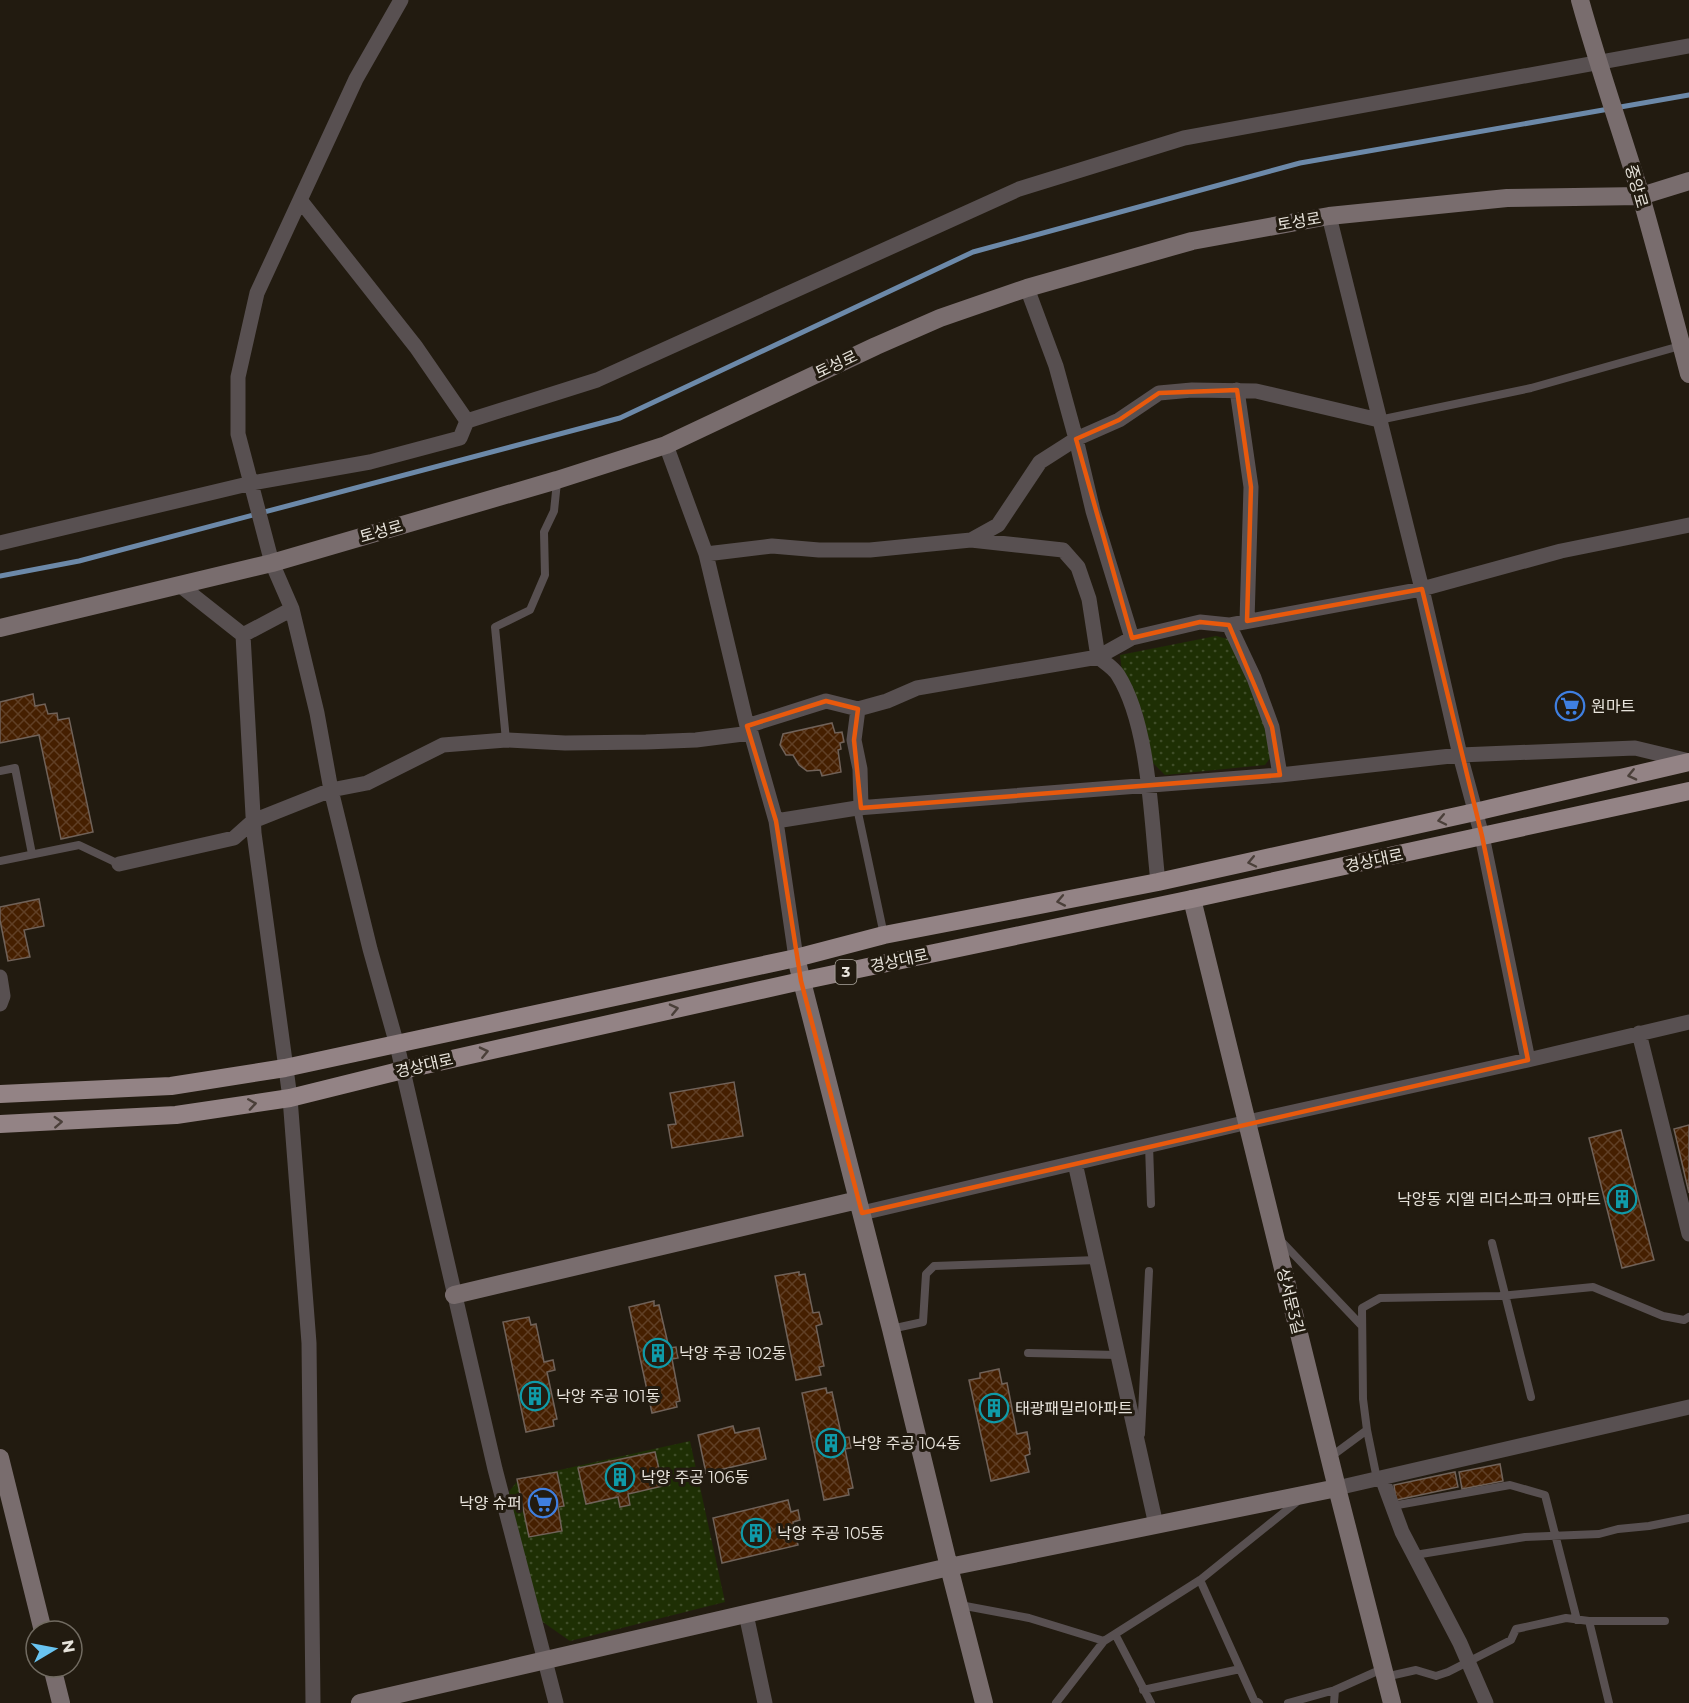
<svg xmlns="http://www.w3.org/2000/svg" width="1689" height="1703" font-family="Montserrat,'Noto Sans KR',sans-serif">
	<defs>
		<pattern id="park-dots" width="8" height="8" patternUnits="userSpaceOnUse" patternTransform="scale(1.5)"><rect width="8" height="8" fill="#1e2f04"/><path d="M2 2h.1M6 6h.1" fill="none" stroke="#3f4d28" stroke-width="1.8" stroke-linecap="round"/></pattern>
		<pattern id="building-cross-hatch" width="8" height="8" patternUnits="userSpaceOnUse" patternTransform="scale(1.5)"><rect width="8" height="8" fill="#451f00"/><path d="M0 0l8 8M0 8l8-8" fill="none" stroke="#603f25"/></pattern>
	</defs>
	<rect width="100%" height="100%" fill="#221b10"/>
	<path fill="url(#park-dots)" d="M1216,636L1228,639L1252,685L1273,754L1265,765L1165,775L1149,759L1143,714L1122,671L1120,655Z
		M690,1441L725,1602L570,1641L540,1620L508,1493L519,1479Z"/>
	<g fill="none" stroke-linecap="round" stroke-linejoin="round">
		<path stroke="#6c89a9" stroke-width="5" d="M0,576L79,561L620,418L973,252L1300,163L1689,95"/>
	</g>
	<path fill="url(#building-cross-hatch)" stroke="#706259" stroke-width="1.5" d="M33,694L35,706L45,704L48,714L57,713L58,720L69,718L93,832L61,839L39,735L0,743V702Z
		M832,723L835,733L842,732L844,742L840,743L841,749L838,750L841,772L822,776L820,770L807,771L799,765L793,755H786L780,745L783,734Z
		M39,899L44,926L24,930L30,957L8,961L0,920V907Z
		M734,1082L743,1136L672,1148L668,1125L676,1124L670,1093Z
		M1689,1125V1193L1674,1129Z
		M1621,1130L1654,1260L1622,1268L1589,1138Z
		M799,1272V1275L805,1274L813,1313L819,1312L822,1324L816,1326L824,1366L819,1367L821,1375L796,1380L775,1276Z
		M654,1301V1306L659,1305L669,1348L676,1347L678,1358L672,1359L680,1401L676,1402L677,1407L652,1413L629,1307Z
		M529,1317L531,1325L536,1324L544,1362L553,1360L555,1370L547,1372L557,1419L553,1420L554,1426L526,1432L503,1322Z
		M999,1369L1002,1384L1007,1383L1017,1434L1027,1432L1030,1449H1029L1030,1454L1025,1456L1029,1472L991,1481L969,1380L980,1378V1373Z
		M826,1388L827,1393L832,1392L842,1438L849,1437L851,1448L845,1449L853,1488L848,1489L849,1495L824,1500L802,1393Z
		M733,1426L735,1433L759,1428L766,1459L706,1473L698,1435Z
		M655,1452L663,1486L628,1494L630,1505L620,1507L618,1497L586,1504L578,1468Z
		M1500,1464L1503,1481L1462,1489L1459,1472Z
		M557,1472L564,1506L558,1507L562,1531L529,1537L517,1479Z
		M1455,1472L1458,1487L1396,1500L1394,1485Z
		M788,1500L791,1512L798,1510L800,1520L793,1522L798,1545L722,1563L713,1518Z"/>
	<g fill="none" stroke-linecap="round" stroke-linejoin="round">
		<path stroke="#585051" stroke-width="8" d="M1379,420L1531,388L1680,346
			M506,740L495,627L530,610L545,575L544,532L554,511L557,482
			M0,771L15,768L32,854
			M857,808L884,935
			M0,861L79,845L119,864
			M1149,1145L1151,1204
			M1281,1241L1361,1325
			M1492,1243L1531,1397
			M891,1329L923,1322L926,1274L934,1266L1097,1260
			M1028,1353L1118,1355
			M1367,1430L1377,1479
			M1141,1434L1149,1271
			M1329,1458L1367,1430L1363,1399L1362,1308L1380,1298L1500,1296L1593,1287L1663,1316L1684,1320L1689,1317
			M1392,1506L1510,1485L1545,1495L1577,1620
			M1415,1555L1525,1537L1599,1534L1618,1529L1649,1526L1689,1518
			M1200,1580L1254,1700L1259,1703
			M960,1605L1029,1618L1104,1641
			M1589,1621L1609,1703
			M1115,1634L1151,1703
			M1385,1677L1416,1670L1436,1676L1448,1672L1511,1640L1516,1629L1566,1618L1589,1621H1665
			M1143,1690L1240,1669
			M1056,1703L1104,1641L1200,1580L1298,1501
			M1288,1703L1335,1690L1382,1669
			M1334,1703L1335,1690"/>
		<path stroke="#585051" stroke-width="15" d="M300,200L416,347L467,421L597,380L1019,189L1184,138L1689,46
			M1329,216L1422,589L1460,755L1482,836L1528,1060
			M1027,288L1056,366L1076,439L1093,511L1132,638
			M1237,390L1251,487L1247,621
			M666,445L706,554L747,726L751,733
			M971,540L1063,550L1078,567L1089,599L1098,657C1104,662 1114,668 1118,675C1150,726 1151,822 1158,882
			M0,543L252,483L370,462L460,438L467,421
			M706,554L772,546L819,550H870L971,540L998,525L1040,462L1076,439L1119,420L1159,393L1192,390L1256,391L1379,420
			M181,586L243,635L254,833L290,1098L309,1343L313,1703
			M292,609L272,563L238,434V377L257,293L356,79L401,0
			M1229,625L1254,678L1272,727L1280,775
			M243,635L292,609L317,713L331,790L367,783L443,745L506,740L565,743L646,742L696,740L751,733L776,821L857,808L1280,775L1460,755L1635,748L1689,761
			M747,726L826,701L858,709
			M861,808L860,769L854,740L858,709L887,701L917,688L1098,657L1132,638L1200,622L1229,625L1422,589L1561,551L1689,525
			M776,821L796,958
			M119,864L234,838L253,821L331,790L370,949L397,1045L495,1469L556,1703
			M0,977L3,996L0,1004
			M1639,1033L1689,1234
			M1075,1163L1156,1525
			M862,1213L1248,1122L1528,1060L1689,1022
			M1382,1478L1402,1532L1460,1643L1486,1703
			M1337,1488L1689,1407
			M746,1614L765,1703"/>
		<path stroke="#796d6e" stroke-width="18" d="M1580,0C1598,65 1620,128 1640,193C1657,253 1673,313 1689,374
			M0,628L272,563L557,480L666,445L876,346L940,318L1027,288L1192,241L1329,216L1507,198L1641,196L1689,181
			M1192,899L1337,1488L1392,1703
			M796,958L891,1329L949,1567L984,1703
			M454,1295L858,1200
			M0,1458L43,1631
			M52,1667L61,1703
			M360,1703L949,1567L1337,1488"/>
		<path stroke="#938385" stroke-width="18" d="M0,1094L171,1086L285,1068L796,958L884,935L1158,882L1475,812L1689,762
			M0,1124L176,1115L290,1098L403,1070L801,981L1192,899L1689,791"/>
	</g>
	<defs><path id="oneway-chevron" d="M-2-3.5L2.5 0L-2 3.5" fill="none" stroke-width="1.6" stroke-linecap="round" stroke-linejoin="round" transform="scale(1.5)"/></defs>
	<g stroke="#4a3f39">
		<use href="#oneway-chevron" transform="translate(1632 775) rotate(167)"/>
		<use href="#oneway-chevron" transform="translate(1442 820) rotate(168)"/>
		<use href="#oneway-chevron" transform="translate(1252 862) rotate(168)"/>
		<use href="#oneway-chevron" transform="translate(1061 901) rotate(169)"/>
		<use href="#oneway-chevron" transform="translate(674 1009) rotate(-13)"/>
		<use href="#oneway-chevron" transform="translate(484 1052) rotate(-13)"/>
		<use href="#oneway-chevron" transform="translate(252 1104) rotate(-9)"/>
		<use href="#oneway-chevron" transform="translate(58 1122) rotate(-3)"/>
	</g>
	<path fill="none" stroke="#e8590c" stroke-width="4.5" stroke-linejoin="round" d="M1237,390L1251,487L1247,621L1422,589L1482,836L1528,1060L862,1213L801,981L776,821L747,726L826,701L858,709L854,740L861,808L1280,775L1272,727L1229,625L1200,622L1132,638L1076,439L1119,420L1159,393Z"/>
	<defs>
		<g id="supermarket-ring" transform="scale(1.5)"><circle r="9.5" fill="#221b10" stroke="#3f7fe0" stroke-width="1.5"/><path d="M-6-5.5h2.5l.6 2H6L4.5 2H-2.5L-4.4-4H-6ZM-1.5 3.2a1.3 1.3 0 1 0 .1 0ZM3 3.2a1.3 1.3 0 1 0 .1 0Z" fill="#3f7fe0"/></g>
		<g id="building-ring" transform="scale(1.5)"><circle r="9.5" fill="#221b10" stroke="#0f9aa8" stroke-width="1.5"/><path d="M-4-6H4V6H1V3H-1V6H-4ZM-2.5-4.3h1.7v1.8h-1.7ZM.8-4.3h1.7v1.8H.8ZM-2.5-1h1.7V.8h-1.7ZM.8-1h1.7V.8H.8Z" fill="#0f9aa8"/></g>
	</defs>
	<g fill-rule="evenodd">
		<use href="#supermarket-ring" x="1570" y="706"/>
		<use href="#building-ring" x="1622" y="1199"/>
		<use href="#building-ring" x="658" y="1353"/>
		<use href="#building-ring" x="535" y="1396"/>
		<use href="#building-ring" x="994" y="1408"/>
		<use href="#building-ring" x="831" y="1443"/>
		<use href="#building-ring" x="620" y="1477"/>
		<use href="#supermarket-ring" x="543" y="1503"/>
		<use href="#building-ring" x="756" y="1533"/>
	</g>
	<g text-anchor="middle" stroke-width="6" stroke-linejoin="round" paint-order="stroke">
		<rect fill="#221b10" stroke="#aca79e" stroke-width="1.5" x="835.5" y="960" width="21" height="24" rx="4.5"/>
		<g font-size="15" font-weight="bold" fill="#e7e3db">
			<text x="846" y="977">3</text>
		</g>
		<g font-size="16" fill="#e7e3db" stroke="#221b10">
			<text transform="translate(1637 186) rotate(74)" y="6">중앙로</text>
			<text transform="translate(1299 221) rotate(-10)" y="6">토성로</text>
			<text transform="translate(836 364) rotate(-25)" y="6">토성로</text>
			<text transform="translate(381 531) rotate(-16)" y="6">토성로</text>
			<text transform="translate(1374 860) rotate(-12)" y="6">경상대로</text>
			<text transform="translate(899 960) rotate(-12)" y="6">경상대로</text>
			<text transform="translate(424 1065) rotate(-13)" y="6">경상대로</text>
			<text transform="translate(1291 1301) rotate(76)" y="6">상서문3길</text>
		</g>
		<g font-size="16" fill="#e7e3db" stroke="#221b10" text-anchor="start">
			<text x="1591" y="712">원마트</text>
			<text x="1601" y="1205" text-anchor="end">낙양동 지엘 리더스파크 아파트</text>
			<text x="679" y="1359">낙양 주공 102동</text>
			<text x="556" y="1402">낙양 주공 101동</text>
			<text x="1015" y="1414">태광패밀리아파트</text>
			<text x="852" y="1449">낙양 주공 104동</text>
			<text x="641" y="1483">낙양 주공 106동</text>
			<text x="522" y="1509" text-anchor="end">낙양 슈퍼</text>
			<text x="777" y="1539">낙양 주공 105동</text>
		</g>
	</g>
	<g transform="translate(54 1649) rotate(80)"><circle r="28" fill="#221b10" stroke="#716b61" stroke-width="1.5"/>
	<path d="M0-4.5L10 22L0 15L-10 22Z" fill="#69c4f1"/>
	<text y="-9" font-size="16" font-weight="bold" text-anchor="middle" fill="#e7e3db">N</text>
	</g>
</svg>
